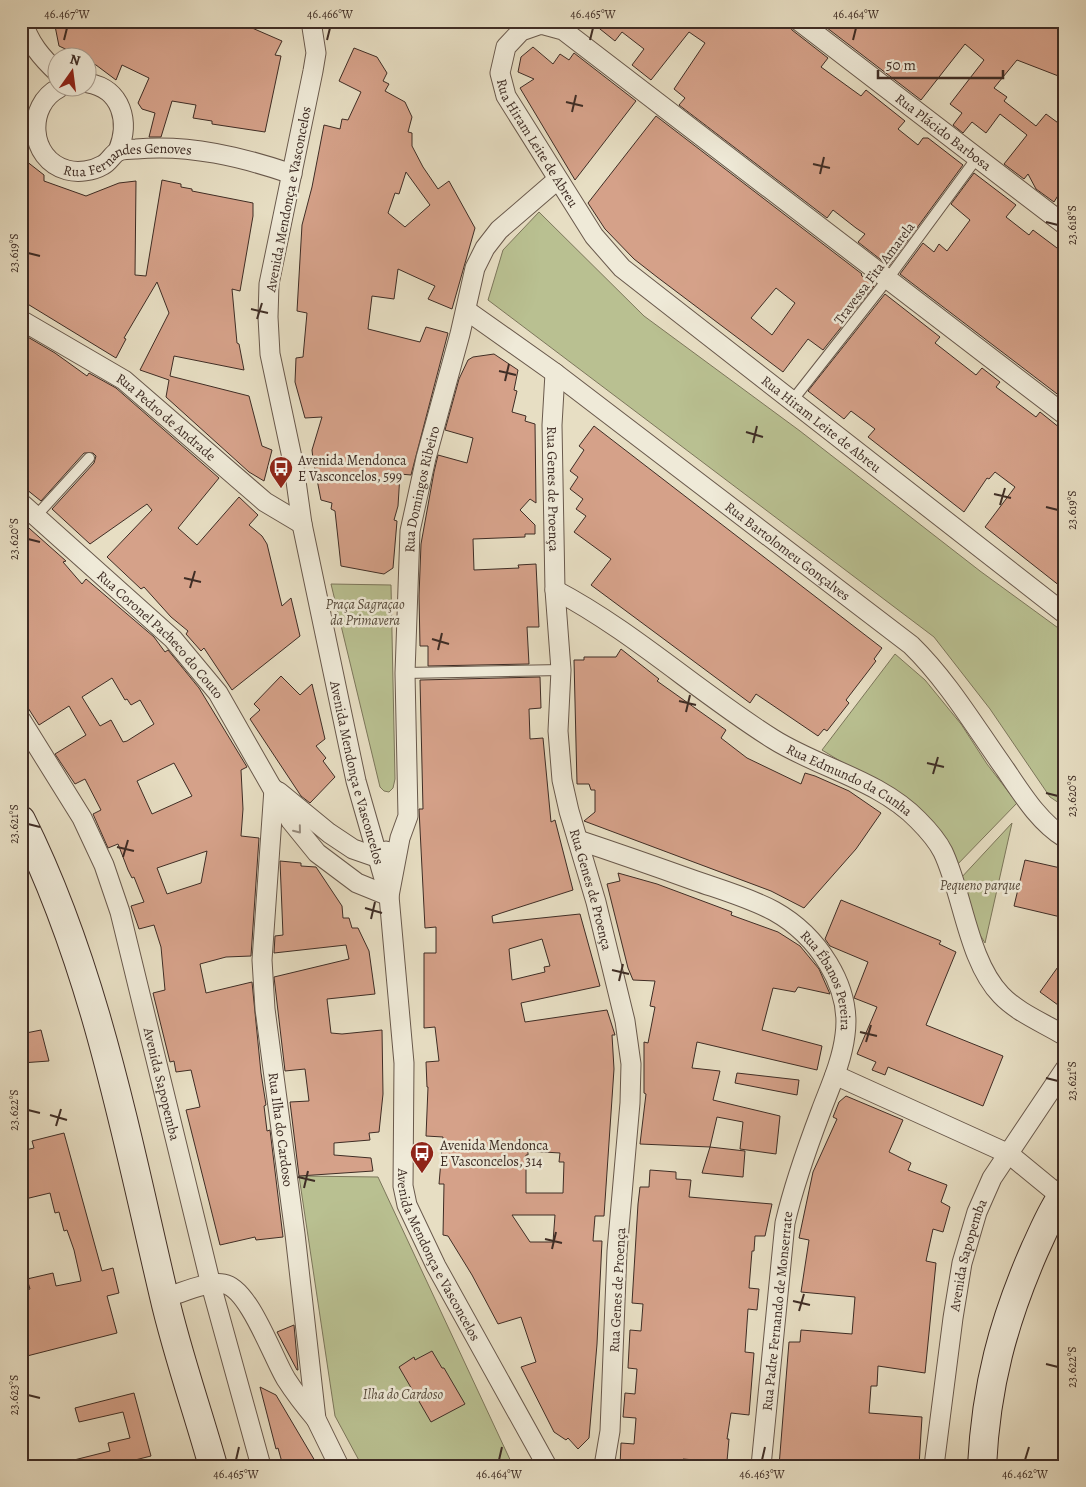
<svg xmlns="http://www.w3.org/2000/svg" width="1086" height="1487" font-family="Alegreya,serif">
	<rect width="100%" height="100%" fill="#e7dec3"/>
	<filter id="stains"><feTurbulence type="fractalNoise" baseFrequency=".004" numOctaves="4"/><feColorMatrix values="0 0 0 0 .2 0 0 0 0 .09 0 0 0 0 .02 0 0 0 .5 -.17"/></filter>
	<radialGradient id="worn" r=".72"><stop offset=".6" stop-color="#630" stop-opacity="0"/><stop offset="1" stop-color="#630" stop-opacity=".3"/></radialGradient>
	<path fill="#b9c091" stroke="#7c765b" d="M539,212L644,316L800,431L980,571L1065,633V807L1050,797L990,709L934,637L488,300L503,250Z
		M331,584L391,585L395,779L393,788L389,792L384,791L380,787Z
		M895,654L925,680L961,724L987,764L1017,803L954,868L912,805L822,750Z
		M1012,823L985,943L977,930L960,879Z
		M299,1176L378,1177L513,1466H362L335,1416Z"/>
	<path fill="#d5a189" stroke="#3f2d25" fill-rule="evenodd" d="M54,21H236L282,41L275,55L281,56L265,132L212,124V121L193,118L196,105L172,101L161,137H149L155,113L142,109L138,103L149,78L122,65L116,80L96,65L88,62V58H75L76,54L59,46Z
		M590,21H788L792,30L828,58L821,67L861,96L866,90L905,121L898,129L918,145L923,138H928L963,165L889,266L858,242L865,234L856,228L833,210L827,218L679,105L685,98L674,89L705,43L689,32L651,80L632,65L644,49L622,32L615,41Z
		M818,21H1065V67L1061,77L1017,60L994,88L1007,97L1004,101L1036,126L1046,114L1065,128V184L1054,202L1036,189L1028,174L1024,179L1004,164L1027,135L1000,114L986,133L972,122L963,133L953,125L962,113L950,104L984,60L965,44L921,100Z
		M533,47L553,64L560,54L569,60L574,53L636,101L575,180L520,88L534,79L518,72L521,57Z
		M354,48L377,57L387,73L383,81L389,84L385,91L405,102L412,117L408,132L412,133V146L423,167L438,189L449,181L475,228L452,309L428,299L435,286L398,269L394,299L372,296L368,329L420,342L426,327L448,333L411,475L400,474L398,506L394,520L397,521L393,568L384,574L341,566L335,511L331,509L332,503L321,500L313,459L312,450L322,417L305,418L295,382L296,358L303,357L307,313L297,311L302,225L312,187L324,125L340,129L342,119L348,120L361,92L339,81ZM406,172L430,205L405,227L388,213L395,193L399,194Z
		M656,116L862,274L861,275L874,286L823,350L808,339L783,372L657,277L634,259L605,229L588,203ZM776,288L795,303L772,335L751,318Z
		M21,157L44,175V181L86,196L119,183L136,181L135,275L146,276L162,180L181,184V187L192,189V191L253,203V216L240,291L232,289L237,343L239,344L244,370L174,356L170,376L249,396L262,446L272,450L264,481L249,472L166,397L169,380L140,370L169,313L157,282L124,338L126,339L116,358L21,300V209L24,205L21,203Z
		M974,173L1016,205L1006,217L1029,235L1033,230L1065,254V400L900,274L923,243L934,252L939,244L947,251L970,220L951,204Z
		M885,294L940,337L935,343L976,375L982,368L1000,382L996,387L1036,417L1040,412L1065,432V590L985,527L1015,487L995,472L989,479L987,478L964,512L868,437L875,429L851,411L844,419L808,391Z
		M26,336L55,353L87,376L89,373L116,388L219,478L178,528L197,545L239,497L258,515L249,525L262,536L267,544L282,606L291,598L300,636L232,690L204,648L201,651L186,634L188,631L171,617L144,587L141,589L107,557L152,510L147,504L90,544L52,509L94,463L96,456L93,453H84L41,501L21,485V341Z
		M494,354L518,370L514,390L517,391L512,412L526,416L525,421L535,424L536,503L530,499L520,510L535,525V534H525V537L473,539L474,570L519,568L518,565L536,564L539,627H527L529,664L428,666V646H420L419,596L421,544L434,472L438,455L467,463L473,438L445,430L459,379L468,360L473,357Z
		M594,426L882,648L874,659L876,661L846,700L849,703L827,731L824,729L818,736L756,694L750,703L591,585L611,559L574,532L586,516L576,509L583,499L570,489L578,477L570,471L584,450L579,446Z
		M21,521L66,561L63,562L82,584L86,579L154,637L165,652L168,650L199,688L247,767L241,770L243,809L241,836L259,838L251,956L226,957L200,964L206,993L252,982L261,1073L266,1105L264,1106L267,1131L270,1130L283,1237L256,1240L255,1237L220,1245L186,1110L200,1107L191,1070L176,1072L174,1061L170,1062L153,993L165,990L161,947L154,925L139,929L131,906L144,902L134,877L132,878L128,870L118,844L108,848L93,814L101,810L85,779L75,784L55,754L86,735L69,706L39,725L21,697ZM112,678L125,700L127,699L131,705L140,700L154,724L127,741L123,742L111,720L100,726L82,697ZM174,763L192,796L152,814L137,781ZM207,851L201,883L167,894L157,868Z
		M621,649L659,679L657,681L726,730L721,738L747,758L801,784L805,773L815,776L849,791L881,813L856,849L804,908L771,891L584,821L595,812V790H591L589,784H577L574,660H584V657H616Z
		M281,676L300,695L312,684L325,739L316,746L326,758L323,761L335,777L310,803L301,796L250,719L260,710L254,704Z
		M540,677L541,708L529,709L530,739L543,738L551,822L555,820L573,890L492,916L493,923L580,914L600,986L521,1003L525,1022L607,1010L615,1035H612L614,1069L604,1216H595L593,1241H602L597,1344L589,1438L578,1449L568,1438L566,1440L554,1432L521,1367L536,1362L521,1317L498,1324L472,1275L448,1236L443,1235L444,1184H439L443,1137L426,1136L428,1087H427L426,1062L439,1061L435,1027L424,1028V953H436V927L425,928L419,809H423L420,680ZM542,939L550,966L544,967L545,972L512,980L509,949ZM528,1151L560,1153L559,1162H564L563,1193H526V1155H528ZM512,1215H555L553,1242H530Z
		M1025,860L1065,869V918L1014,906Z
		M280,861L301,863V866L316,867L342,906L343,918H349L352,928H358L369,951L375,994L327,999L331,1033L342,1034L382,1030L383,1094L379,1132L369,1133L370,1140L334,1143V1155L371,1158L373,1171L299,1176L290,1102L309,1101L305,1069L285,1071L274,977L349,959L346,945L274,953L275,936L283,935Z
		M618,873L657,884L732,912L731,915L778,932L800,946L819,969L830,994L798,987L795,992L773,988L762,1030L822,1046L817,1070L697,1042L692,1068L720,1071L713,1100L780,1116L776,1154L740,1149L743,1122L717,1117L710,1147L640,1144L646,1094L644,1093V1042L648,1043L655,1007L650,1006L655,981L633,980L628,968L607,884L620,881Z
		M841,900L941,941L939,944L956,952L926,1025L1003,1056L983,1106L888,1067L885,1075L872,1070L876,1062L857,1054L877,1007L854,998L868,962L830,946L825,939Z
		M1065,957V995L1058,1005L1040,992Z
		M41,1030L49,1061L21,1063V1034Z
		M737,1073L799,1080L797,1095L735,1083Z
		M846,1096L903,1120L889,1152L911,1163L908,1170L947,1185L941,1202L950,1207L943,1232L933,1229L926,1261L936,1263L925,1373L878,1366L877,1386H871L869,1413L922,1417L919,1466H779L789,1342H800L801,1330L852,1334L855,1297L801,1292L809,1240L799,1238L813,1172L837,1119L833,1117L839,1102Z
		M64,1133L102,1271L113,1268L119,1293L107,1296L117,1333L27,1356L21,1317L27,1316L21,1292L30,1289L27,1279L53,1273L56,1286L81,1281L74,1250L67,1230L64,1231L59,1212L55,1213L50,1193L21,1200V1151L34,1148L32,1141Z
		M710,1147L745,1151L743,1177L702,1173Z
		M650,1170L676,1172V1179L691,1180L689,1197L772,1204L765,1236H755L754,1251H752L749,1288L759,1289L757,1310L748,1309L745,1352L754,1353L749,1415L731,1413L727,1439H729L727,1461L718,1460V1462L683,1459V1466H620L621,1443L634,1444L636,1418L623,1417L625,1393L635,1394L637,1369L628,1368L630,1330L641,1331L643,1304L632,1303L638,1204L640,1187H649Z
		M294,1325L298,1370H297L277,1332Z
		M432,1351L442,1368H444L465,1404L431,1422L399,1367L414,1357L415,1360Z
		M260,1387L276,1395L318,1466H283L278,1448L276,1449Z
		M134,1393L151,1456L111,1466H71L70,1461L110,1451L108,1443L130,1438L123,1412L79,1422L75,1408Z"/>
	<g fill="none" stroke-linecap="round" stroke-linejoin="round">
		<g stroke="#69594c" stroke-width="12">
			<path id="service" d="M792,401L887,280L976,159
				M36,516L89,458
				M405,673L561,670"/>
		</g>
		<g stroke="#69594c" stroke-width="21">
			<g id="minor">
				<path d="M23,21C28,42 42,58 58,73"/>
				<path id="s1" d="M311,21L316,53L313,71L269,284L268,317L270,354L294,467L302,524L356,781L389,896L404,1063L403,1186L407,1205L436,1266L547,1466"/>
				<path id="s2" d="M799,21L1065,225"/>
				<path d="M88,83C122,89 130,122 118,151"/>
				<path id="s3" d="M59,88C26,105 28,159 67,170C78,173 93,171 103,165C109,162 112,155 117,152C122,149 131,149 136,149C189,144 242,157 292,174"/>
				<path id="s4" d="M466,310L555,373L911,645C948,681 975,727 1005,769C1022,794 1039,822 1065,838"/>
				<path id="s5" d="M21,320L124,380L265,502L302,524"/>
				<path id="s6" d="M555,373L552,425L555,590L561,670L558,731L562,780L569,811L596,902L625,1021L631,1064L630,1103L617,1251L610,1431L604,1466"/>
				<path id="s7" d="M1065,415L563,30L541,24L521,31L506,47L500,73L506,96L594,236L622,268L1065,614"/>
				<path id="s8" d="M21,503L173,639L218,693L291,821L317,853L357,883L389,896L400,838L408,816L405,673L410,531L426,458L460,334L475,268L485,248L499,230L557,180"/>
				<path id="s9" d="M555,590C633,631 698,692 773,739C819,768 879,780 918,820C927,829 937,840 943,852C963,894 968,961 1001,995C1018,1013 1044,1023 1065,1036"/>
				<path id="s10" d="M21,720L82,818L104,865L120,912L211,1285L261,1466"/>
				<path id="s11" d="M274,789L262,960L265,1009L295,1234L316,1419L339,1466"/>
				<path d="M279,792L329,833L353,849L379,858L386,851"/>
				<path id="s12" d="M578,840C617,853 657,867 696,881C722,890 750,898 774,911C817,935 852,986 845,1035C842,1061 830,1087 821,1111C807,1148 794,1184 785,1223L761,1466"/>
				<path d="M835,1075L1009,1154L1065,1200"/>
				<path d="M164,1298C182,1293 206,1281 224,1284C249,1288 273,1358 286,1379C295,1393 305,1406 316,1419"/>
				<path id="s13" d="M934,1466L953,1318L962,1263L977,1212L992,1178L1065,1069"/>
			</g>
		</g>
		<g stroke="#3f2d25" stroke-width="30">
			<path id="secondary" d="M21,820C95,968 126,1135 164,1296C177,1353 197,1409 213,1466
				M982,1466C986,1386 1003,1322 1035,1249C1044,1230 1052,1209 1065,1192"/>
		</g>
		<use href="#service" stroke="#efead8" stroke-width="10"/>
		<use href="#minor" stroke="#efead8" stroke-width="19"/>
		<use href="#secondary" stroke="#efead8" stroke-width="28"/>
	</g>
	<defs><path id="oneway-chevron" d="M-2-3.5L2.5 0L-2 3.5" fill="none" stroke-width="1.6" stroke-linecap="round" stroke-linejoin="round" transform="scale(1.25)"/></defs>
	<use stroke="#978c7e" href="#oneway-chevron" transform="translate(298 830) rotate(51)"/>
	<path fill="none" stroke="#3f2d25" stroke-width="2" d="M64,40L67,28M327,40L330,28M590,40L593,28M853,40L856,28M566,102L583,106M572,112L576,95M813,164L830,168M820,174L824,157M1046,222L1058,225M28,253L40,256M251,309L268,313M257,319L262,303M499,371L516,375M505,381L509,364M746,432L763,437M753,443L757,426M994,494L1011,498M1000,505L1005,488M1046,507L1058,510M28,539L40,542M184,578L201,582M190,588L195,571M432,639L449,644M438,650L442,633M679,701L696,705M686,712L690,695M927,763L944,767M933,774L938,757M1046,793L1058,796M28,824L40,827M117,847L134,851M123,857L128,840M365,908L382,913M371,919L375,902M612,970L629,974M619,981L623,964M860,1032L877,1036M866,1042L871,1025M1046,1078L1058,1081M28,1110L40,1113M50,1115L67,1120M56,1126L61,1109M298,1177L315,1181M304,1188L308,1171M545,1239L562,1243M552,1249L556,1232M793,1301L810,1305M799,1311L804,1294M1046,1364L1058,1367M28,1395L40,1398M236,1460L239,1447M499,1460L502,1447M762,1460L765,1447M1025,1460L1029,1447"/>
	<defs>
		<g id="bus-pin" transform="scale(1.25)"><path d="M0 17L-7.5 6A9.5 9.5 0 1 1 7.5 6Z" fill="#8f2418" stroke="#efead8"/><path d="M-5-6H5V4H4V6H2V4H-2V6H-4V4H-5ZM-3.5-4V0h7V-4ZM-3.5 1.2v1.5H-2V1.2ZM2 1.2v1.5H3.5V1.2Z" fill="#fff"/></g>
	</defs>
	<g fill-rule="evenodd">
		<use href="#bus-pin" x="281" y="468"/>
		<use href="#bus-pin" x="422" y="1153"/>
	</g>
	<g text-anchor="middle" stroke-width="5" stroke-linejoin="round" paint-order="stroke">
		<g font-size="14" fill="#3f2d25" stroke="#efead8">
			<text dy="5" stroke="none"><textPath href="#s2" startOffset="182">Rua Plácido Barbosa</textPath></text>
			<text dy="5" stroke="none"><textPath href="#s7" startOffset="805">Rua Hiram Leite de Abreu</textPath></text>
			<text dy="5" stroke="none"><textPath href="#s3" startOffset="169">Rua Fernandes Genoves</textPath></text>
			<text transform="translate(288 199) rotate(-79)" y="5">Avenida Mendonça e Vasconcelos</text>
			<text transform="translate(874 273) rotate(-53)" y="5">Travessa Fita Amarela</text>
			<text dy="5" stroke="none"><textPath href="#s5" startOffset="175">Rua Pedro de Andrade</textPath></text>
			<text dy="5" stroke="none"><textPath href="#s7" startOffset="1210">Rua Hiram Leite de Abreu</textPath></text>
			<text dy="5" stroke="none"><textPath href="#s6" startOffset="116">Rua Genes de Proença</textPath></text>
			<text dy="5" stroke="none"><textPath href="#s8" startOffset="958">Rua Domingos Ribeiro</textPath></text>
			<text dy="5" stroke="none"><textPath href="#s4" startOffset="402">Rua Bartolomeu Gonçalves</textPath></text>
			<text dy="5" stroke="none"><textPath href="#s8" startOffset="192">Rua Coronel Pacheco do Couto</textPath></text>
			<text dy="5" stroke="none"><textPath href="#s1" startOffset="766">Avenida Mendonça e Vasconcelos</textPath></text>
			<text dy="5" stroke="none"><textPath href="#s9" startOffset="351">Rua Edmundo da Cunha</textPath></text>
			<text dy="5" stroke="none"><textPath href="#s6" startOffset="521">Rua Genes de Proença</textPath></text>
			<text dy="5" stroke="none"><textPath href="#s12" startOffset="300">Rua Ébanos Pereira</textPath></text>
			<text dy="5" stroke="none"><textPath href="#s10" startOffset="394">Avenida Sapopemba</textPath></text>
			<text dy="5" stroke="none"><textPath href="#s11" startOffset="342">Rua Ilha do Cardoso</textPath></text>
			<text dy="5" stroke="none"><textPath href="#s1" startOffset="1261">Avenida Mendonça e Vasconcelos</textPath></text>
			<text dy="5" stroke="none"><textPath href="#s13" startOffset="214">Avenida Sapopemba</textPath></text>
			<text transform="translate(617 1290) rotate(-87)" y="5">Rua Genes de Proença</text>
			<text transform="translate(777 1311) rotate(-84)" y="5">Rua Padre Fernando de Monserrate</text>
		</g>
		<g font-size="14" fill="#3f2d25" stroke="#efead8" text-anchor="start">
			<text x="298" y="465">Avenida Mendonca<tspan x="298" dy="16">E Vasconcelos, 599</tspan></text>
			<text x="440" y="1150">Avenida Mendonca<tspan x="440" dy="16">E Vasconcelos, 314</tspan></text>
		</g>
		<g font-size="14" font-style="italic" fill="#574a3b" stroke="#efead8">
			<text x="365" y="609">Praça Sagraçao<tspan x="365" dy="16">da Primavera</tspan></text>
			<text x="980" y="890">Pequeno parque</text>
			<text x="403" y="1399">Ilha do Cardoso</text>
		</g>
	</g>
	<rect width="1086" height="1487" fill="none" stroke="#e7dec3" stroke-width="55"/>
	<g transform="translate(72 72) rotate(14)"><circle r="24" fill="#efead8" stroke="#a99e90"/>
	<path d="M0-4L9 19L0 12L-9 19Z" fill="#8f2418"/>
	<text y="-8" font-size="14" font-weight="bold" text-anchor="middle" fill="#3f2d25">N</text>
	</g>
	<path d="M878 70v8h125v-8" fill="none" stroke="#3f2d25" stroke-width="2.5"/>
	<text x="886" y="70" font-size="15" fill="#3f2d25" stroke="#efead8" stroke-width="4" paint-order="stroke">50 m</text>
	<rect x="28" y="28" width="1030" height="1432" fill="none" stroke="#3f2d25" stroke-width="2"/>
	<g font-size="12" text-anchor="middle" fill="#3f2d25">
		<text x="67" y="18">46.467°W</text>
		<text x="330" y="18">46.466°W</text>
		<text x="593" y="18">46.465°W</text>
		<text x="856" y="18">46.464°W</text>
		<text transform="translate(1072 225) rotate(-90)" y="4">23.618°S</text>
		<text transform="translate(14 253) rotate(-90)" y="4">23.619°S</text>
		<text transform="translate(1072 510) rotate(-90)" y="4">23.619°S</text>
		<text transform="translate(14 539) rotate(-90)" y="4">23.620°S</text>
		<text transform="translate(1072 796) rotate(-90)" y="4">23.620°S</text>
		<text transform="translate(14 824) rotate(-90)" y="4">23.621°S</text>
		<text transform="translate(1072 1081) rotate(-90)" y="4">23.621°S</text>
		<text transform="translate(14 1110) rotate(-90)" y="4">23.622°S</text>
		<text transform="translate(1072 1367) rotate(-90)" y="4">23.622°S</text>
		<text transform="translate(14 1395) rotate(-90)" y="4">23.623°S</text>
		<text x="236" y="1478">46.465°W</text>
		<text x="499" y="1478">46.464°W</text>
		<text x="762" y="1478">46.463°W</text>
		<text x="1025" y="1478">46.462°W</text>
	</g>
	<rect width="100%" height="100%" filter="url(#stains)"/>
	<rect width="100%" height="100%" fill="url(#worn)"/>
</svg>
